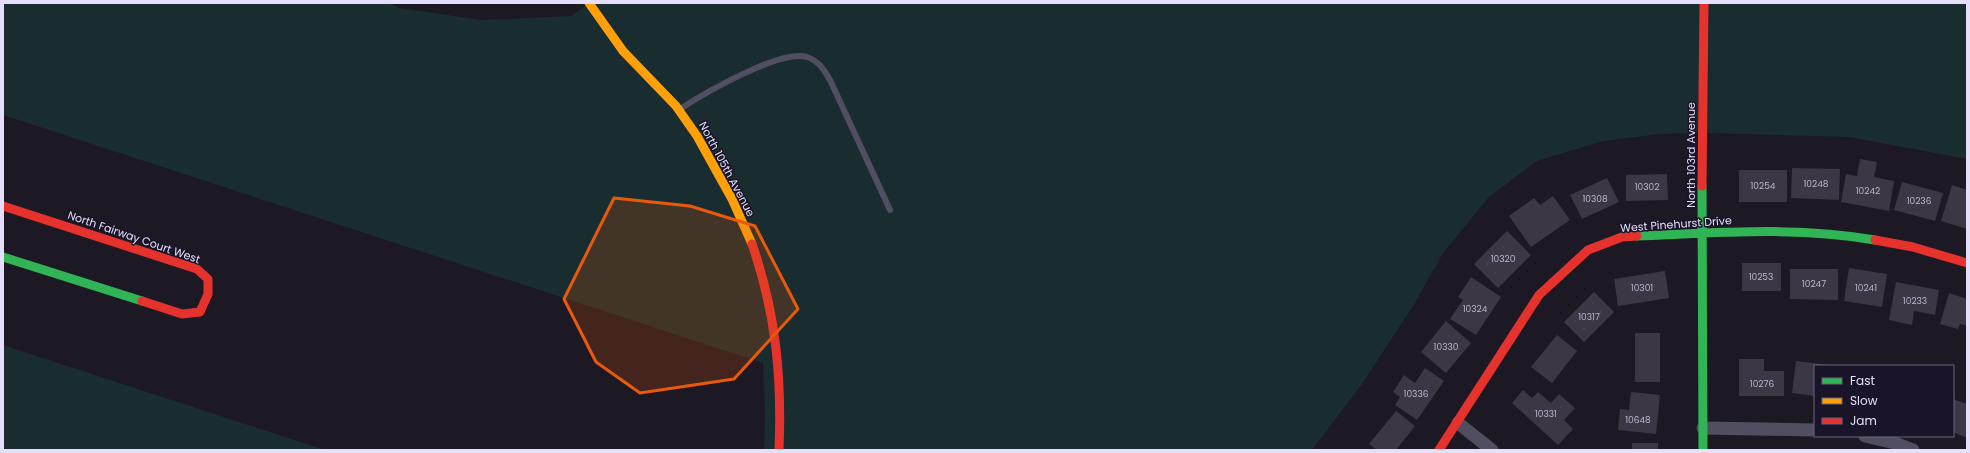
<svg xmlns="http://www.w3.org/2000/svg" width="1970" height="453" font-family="Poppins,sans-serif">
	<rect width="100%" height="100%" fill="#1c1824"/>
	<path fill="#192c2f" d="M3,3H388L400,8L481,20L571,16L589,3H1967V159L1849,137L1702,133L1660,134L1603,141L1537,161L1489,197L1443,253L1415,303L1362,384L1312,450H764L765,412L763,363L3,115Z
		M3,345L325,450H3Z"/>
	<path fill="#3b3744" d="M1860,159L1877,162L1874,177L1894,181L1889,211L1841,202L1846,174L1857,176Z
		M1792,168L1840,169L1839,200L1791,198Z
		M1739,170H1787V202H1739Z
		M1667,174L1668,200L1626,201V175Z
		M1607,178L1619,202L1582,219L1570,195Z
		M1902,182L1943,193L1935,221L1894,210Z
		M1952,185L1967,190V229L1941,221Z
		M1553,196L1570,220L1531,247L1509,216L1534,198L1540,205Z
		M1507,231L1531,255L1498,288L1474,264Z
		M1742,263H1781V291H1742Z
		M1849,268L1887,274L1882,307L1844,301Z
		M1790,269H1838V300L1790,299Z
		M1665,271L1669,298L1618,306L1614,279Z
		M1471,277L1501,297L1476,335L1450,319L1463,300L1458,297Z
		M1896,282L1939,290L1935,315L1914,311L1912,325L1889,320Z
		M1594,292L1614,312L1584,342L1564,322Z
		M1949,293L1967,299V326L1960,324L1958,329L1940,324Z
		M1446,321L1471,343L1446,373L1421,352Z
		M1635,333H1660V382H1635Z
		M1557,335L1577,351L1552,383L1531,367Z
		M1739,359H1764V371H1784V396H1739Z
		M1796,361L1829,365L1815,366V396L1792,393Z
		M1425,368L1444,381L1417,420L1395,405L1400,397L1393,392L1404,375L1415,383Z
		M1523,390L1532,398L1538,392L1551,403L1559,394L1575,408L1564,420L1573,429L1558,445L1512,403Z
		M1631,392L1660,395L1656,434L1618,430L1620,409L1629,410Z
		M1953,399L1967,404V438L1953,432Z
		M1396,411L1415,426L1396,450H1377L1369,444Z
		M1632,443H1658V450H1632Z"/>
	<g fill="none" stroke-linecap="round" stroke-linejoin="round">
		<path stroke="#524e62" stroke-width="6" d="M680,109C703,94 780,49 807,57C819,61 824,70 830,80L890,210"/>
		<path stroke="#524e62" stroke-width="13" d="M1458,423L1492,450
			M1703,428L1815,430
			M1865,436L1895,443L1913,450"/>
		<path stroke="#30b455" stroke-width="9" d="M1702,186L1703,450
			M1637,236C1715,233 1797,226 1875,240
			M3,257L142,301"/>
		<path stroke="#ff9f0a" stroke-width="9" d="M589,3L623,51L676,106L697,136L732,199L752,244"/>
		<path stroke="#e5322d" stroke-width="9" d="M1702,186L1704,3
			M3,206L197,269L208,279V294L200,312L182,314L142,301
			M1875,240L1913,247L1967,263
			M752,244C776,313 782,377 779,450
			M1439,450L1539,295L1588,250L1622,237L1637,236"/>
	</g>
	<path fill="#e8590c" fill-opacity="0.2" stroke="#e8590c" stroke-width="3" stroke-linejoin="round" d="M614,198L690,206L755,226L798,309L734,379L640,393L596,362L564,299Z"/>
	<g text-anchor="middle" stroke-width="3" stroke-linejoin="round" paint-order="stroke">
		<g font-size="9" fill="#bab5cd">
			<text x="1816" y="187">10248</text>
			<text x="1763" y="189">10254</text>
			<text x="1647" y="190">10302</text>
			<text x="1868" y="194">10242</text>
			<text x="1595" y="202">10308</text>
			<text x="1919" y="204">10236</text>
			<text x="1503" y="262">10320</text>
			<text x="1761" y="280">10253</text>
			<text x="1814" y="287">10247</text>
			<text x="1642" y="291">10301</text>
			<text x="1866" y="291">10241</text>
			<text x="1915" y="304">10233</text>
			<text x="1475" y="312">10324</text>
			<text x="1589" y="320">10317</text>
			<text x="1446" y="350">10330</text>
			<text x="1762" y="387">10276</text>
			<text x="1416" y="397">10336</text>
			<text x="1546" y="417">10331</text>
			<text x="1638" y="423">10648</text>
		</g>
		<g font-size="11" fill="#e5dffb" stroke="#1a1428">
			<text transform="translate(1691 155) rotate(-90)" y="4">North 103rd Avenue</text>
			<text transform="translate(727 169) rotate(62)" y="4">North 105th Avenue</text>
			<text transform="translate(1676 224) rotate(-4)" y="4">West Pinehurst Drive</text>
			<text transform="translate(134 237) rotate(19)" y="4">North Fairway Court West</text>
		</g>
	</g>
	<rect width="1970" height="453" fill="none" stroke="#e5dffb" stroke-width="8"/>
	<rect x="1814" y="365" width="140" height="72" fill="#1a1428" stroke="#6b657c"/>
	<rect x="1822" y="378" width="20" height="6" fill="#30b455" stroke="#6b657c"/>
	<text x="1850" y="385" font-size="12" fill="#e5dffb">Fast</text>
	<rect x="1822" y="398" width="20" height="6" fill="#ff9f0a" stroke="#6b657c"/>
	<text x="1850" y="405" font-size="12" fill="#e5dffb">Slow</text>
	<rect x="1822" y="418" width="20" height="6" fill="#e5322d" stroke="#6b657c"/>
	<text x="1850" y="425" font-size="12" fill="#e5dffb">Jam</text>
</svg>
